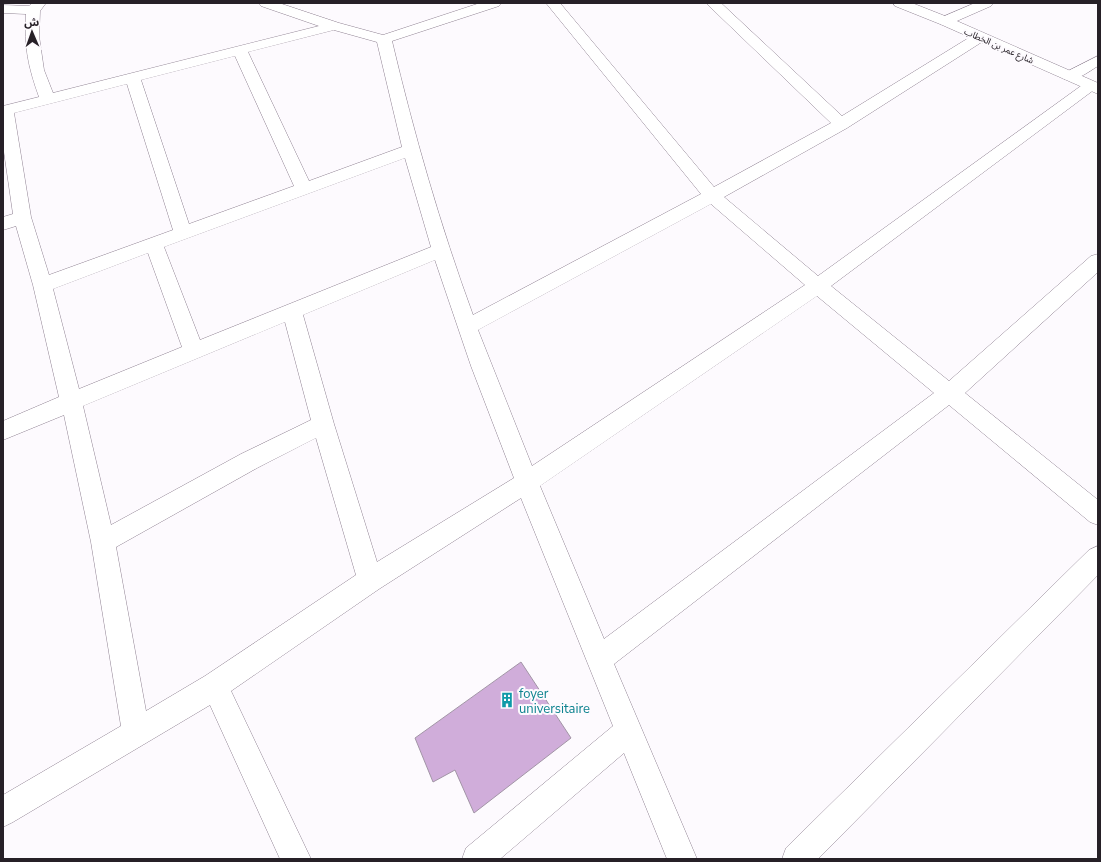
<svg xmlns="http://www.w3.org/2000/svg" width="1101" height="862" font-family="'Nunito Sans','Noto Sans Arabic',sans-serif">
	<rect width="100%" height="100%" fill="#fdfafe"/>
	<path fill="#d0adda" stroke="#a295a6" d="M521,662L571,738L474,813L455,770L433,782L415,738Z"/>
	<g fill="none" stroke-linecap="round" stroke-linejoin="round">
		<g stroke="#908393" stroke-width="1">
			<path id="street" d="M32,3H46L40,11L39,36L44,70L53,93L319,26L261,6L259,3H279L339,23L383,35L480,3H501L499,6L392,41C414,134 440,225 473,315L701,194L546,3H560L714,187L831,123L706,3H721L842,116L975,34L980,33L985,34L987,37L985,40L847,128L724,197L818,276L1085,83L1090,81L1095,83L1098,86L1095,89L831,286L949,381L1091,256L1098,254V272L965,393L1098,500V525L1090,522L949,405L614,664L697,859H667L624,753L500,859H462L466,848L613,726L521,498L379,589L231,691L311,859H280L210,705L13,822L3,827V795L121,726L91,542L64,415L3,440V421L59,397L33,285L16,226L3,230V217L13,214L3,145V106L39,97C28,66 24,47 26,14L3,13V5L29,6ZM334,30L377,42L402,147L309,181L248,52ZM235,56L294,186L189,224L141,80ZM127,84L173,230L49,275L31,217L14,113ZM405,158L431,247L200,340L164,247ZM711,204L805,285L532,466L478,330ZM148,253L182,347L79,389L53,289ZM435,260L471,366L514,478L377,562L334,424L303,315ZM817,296L934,393L604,639L540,486ZM285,322L311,420L241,454L111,525L83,406ZM316,438L356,575L205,676L146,711L116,547L257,468Z
				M975,3H993L991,6L950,24L945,25L940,24L938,21L940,18Z
				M1098,56V66C1088,72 1076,82 1064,79L1061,76L1064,73Z
				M1098,546V575L818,859H782L786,848L1089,550Z"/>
		</g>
		<g stroke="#908393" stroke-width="1">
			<path id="secondary" d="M893,3H912L950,18L1098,83V94L940,24L895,6Z"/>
		</g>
		<use href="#street" fill="#fff" fill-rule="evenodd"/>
		<use href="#secondary" fill="#fff" fill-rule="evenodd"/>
	</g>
	<defs>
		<g id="building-bare" transform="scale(1.2)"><path d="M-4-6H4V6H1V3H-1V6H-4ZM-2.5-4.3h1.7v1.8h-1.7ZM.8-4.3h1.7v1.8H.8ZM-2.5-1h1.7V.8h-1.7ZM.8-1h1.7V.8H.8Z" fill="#0f9aa8" stroke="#fdfafe" stroke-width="2.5" paint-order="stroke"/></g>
	</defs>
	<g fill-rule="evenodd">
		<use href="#building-bare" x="507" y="700"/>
	</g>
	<g text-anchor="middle" stroke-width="4" stroke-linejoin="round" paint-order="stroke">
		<g font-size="9" fill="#262027" stroke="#fdfafe">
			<text transform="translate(999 46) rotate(24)" y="3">شارع عمر بن الخطاب</text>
		</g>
		<g font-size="13" fill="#0d838f" stroke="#fdfafe" text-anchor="start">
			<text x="519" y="698">foyer<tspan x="519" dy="15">universitaire</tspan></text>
		</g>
	</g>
	<rect width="1101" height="862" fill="none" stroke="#262027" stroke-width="8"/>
	<g transform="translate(32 32) rotate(358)" stroke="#fdfafe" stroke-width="3" paint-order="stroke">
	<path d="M0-3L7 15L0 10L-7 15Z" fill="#262027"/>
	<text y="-6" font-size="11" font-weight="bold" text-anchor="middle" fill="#262027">ش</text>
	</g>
</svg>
